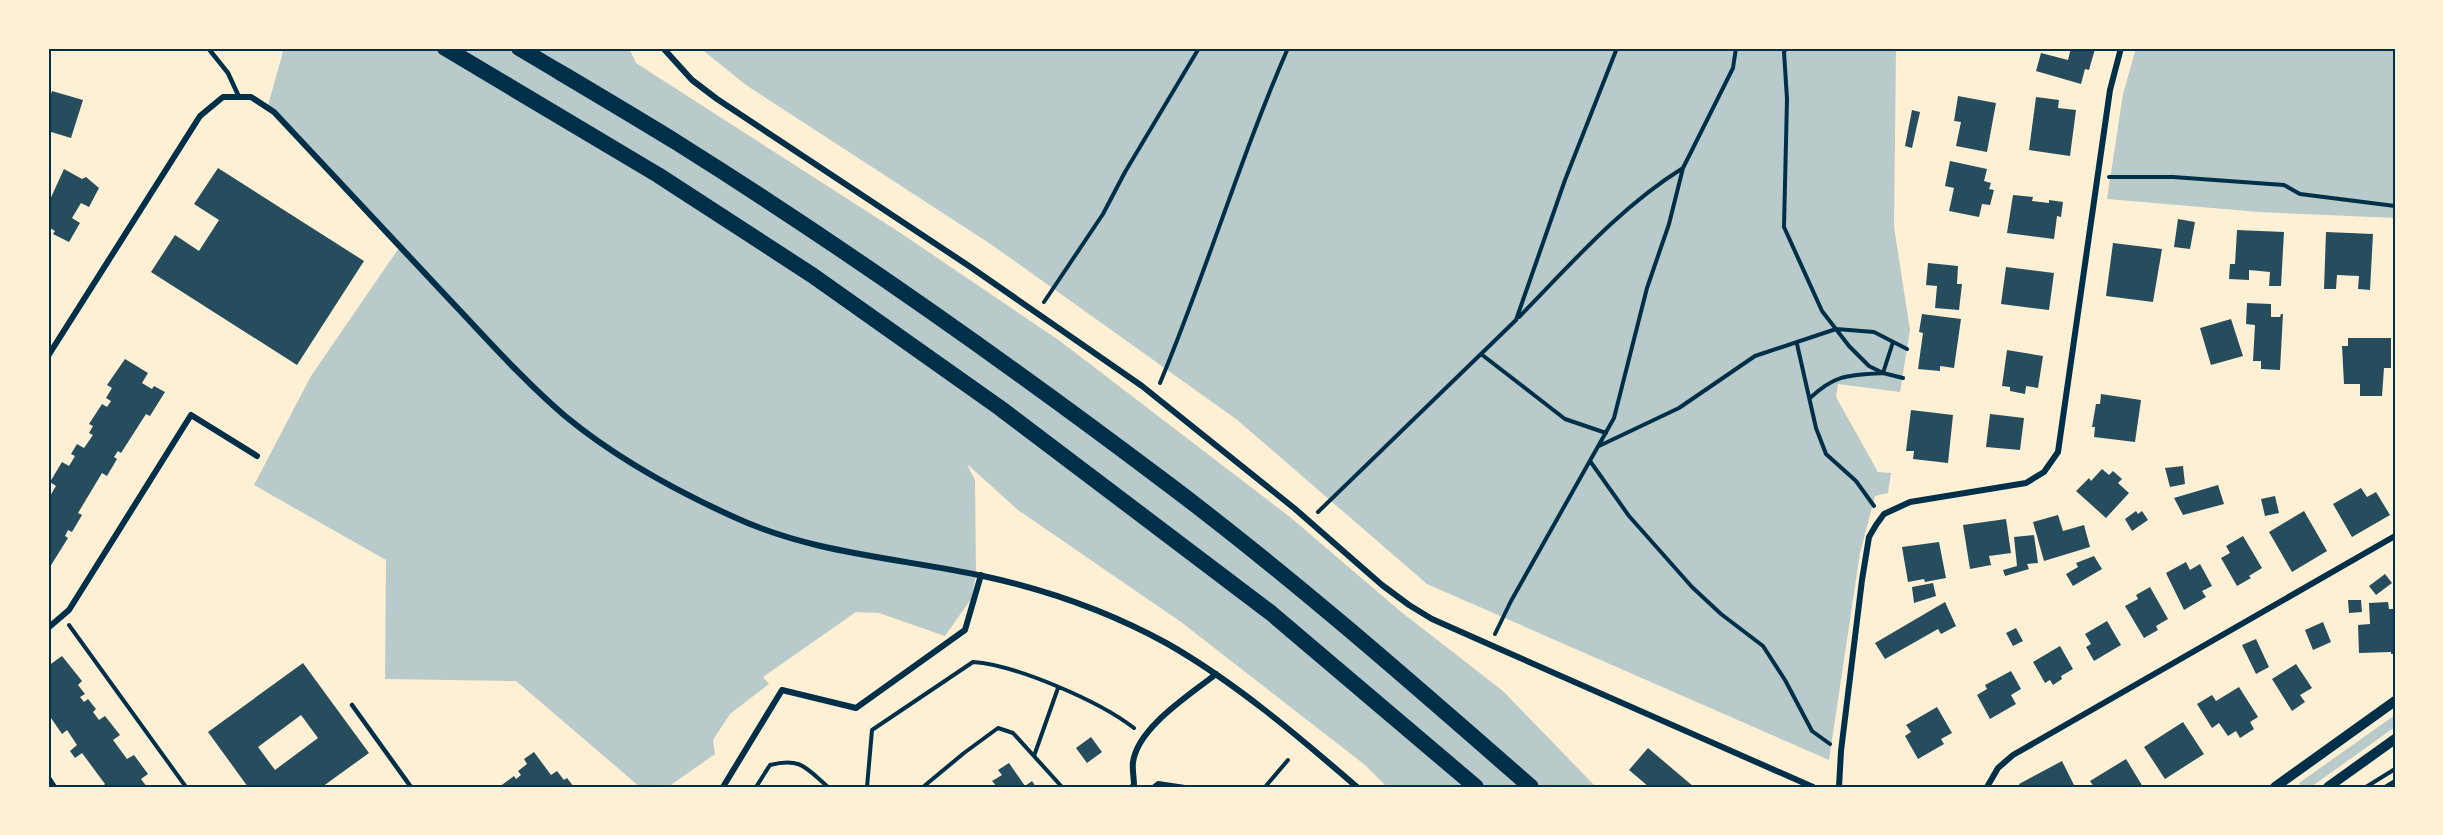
<svg xmlns="http://www.w3.org/2000/svg" width="2443" height="835" font-family="'Asap Condensed',sans-serif">
	<rect width="100%" height="100%" fill="#fdf0d5"/>
	<path fill="#b9caca" d="M277,48H629L636,63L899,232L1060,341L1290,517L1400,611L1503,691L1596,787H1387L1365,765L1181,622L1018,510L967,464L975,480L976,575L971,599L945,636L879,613L856,612L763,677L769,684L730,714L713,740L715,754L668,787H640L516,681L385,679L386,560L254,485L311,376L401,245L268,105L283,52Z
		M700,48H1896L1894,227L1910,330L1900,392L1838,384L1836,397L1878,472L1891,473L1888,493L1875,496L1860,553L1829,760L1427,584L1236,419L992,245L746,85Z
		M2136,48H2395V218L2259,212L2107,199L2123,94Z
		M2395,715V727L2311,787H2301L2299,783Z"/>
	<path fill="#264d5e" fill-rule="evenodd" d="M2071,48L2095,49L2089,70L2085,69L2081,84L2036,71L2041,53L2068,60Z
		M52,91L83,100L71,138L48,131V103Z
		M1958,96L1996,103L1987,152L1956,146L1961,122L1954,121Z
		M2036,97L2059,100L2058,108L2076,110L2070,156L2029,150Z
		M1912,110L1920,112L1912,148L1905,146Z
		M1950,161L1987,169L1984,181L1991,183L1989,189L1994,190L1990,205L1982,204L1979,217L1949,211L1954,188L1945,186Z
		M218,168L364,261L297,365L151,272L175,235L199,251L219,220L194,204Z
		M64,169L82,179L86,177L99,188L89,207L81,203L72,218L80,223L69,242L53,234L55,231L50,228L48,231V204Z
		M2013,195L2033,197L2032,201L2049,203V200L2063,202L2061,217L2057,216L2054,239L2007,233Z
		M2178,219L2195,222L2190,249L2174,247Z
		M2237,230L2284,232L2281,286H2269L2270,272L2249,270V280L2229,279L2230,264H2235Z
		M2326,232L2373,234L2370,290L2358,289L2359,276L2337,275L2336,289H2324Z
		M2113,243L2162,249L2153,302L2106,296Z
		M1928,263L1958,266L1957,284H1962L1959,310L1935,308L1937,286L1926,285Z
		M2006,267L2054,273L2049,310L2001,304Z
		M2247,303L2271,304V317H2280L2281,314H2283L2280,370L2261,369V361H2253L2255,325L2246,324Z
		M1922,314L1961,319L1954,368L1940,366V371L1918,369L1923,333L1919,332Z
		M2231,319L2243,356L2211,365L2200,328Z
		M2348,338H2391V368H2384L2382,396H2360V384H2344L2342,346H2348Z
		M2007,350L2043,356L2038,388L2026,386L2025,394L2010,391V387L2002,386Z
		M125,359L148,373L142,383L152,389L154,386L165,392L150,416L146,414L121,453L118,451L114,457L117,459L107,476L102,473L78,513L82,515L72,532L68,530L65,536L68,538L48,570V494L50,496L56,486L50,482L62,462L69,466L75,456L71,454L77,444L84,448L93,435L89,433L93,426L89,424L102,404L107,407L111,401L106,398L112,388L107,385Z
		M2101,394L2141,400L2135,442L2094,437L2095,427H2092L2096,404H2100Z
		M1911,410L1953,415L1948,463L1913,459L1914,451H1906Z
		M1990,414L2024,418L2020,450L1986,447Z
		M2183,466L2185,484L2170,487L2165,468Z
		M2102,469L2109,475L2113,471L2122,479L2118,483L2129,493L2106,518L2076,491L2089,478L2091,481Z
		M2218,485L2224,504L2183,515L2174,498Z
		M2361,488L2367,497L2376,492L2390,515L2352,537L2333,504Z
		M2275,496L2279,513L2265,516L2261,499Z
		M2136,511L2138,514L2142,511L2148,520L2132,531L2125,519Z
		M2304,511L2327,551L2292,572L2269,532Z
		M2058,515L2063,531L2084,525L2090,547L2044,561L2033,522Z
		M2006,519L2011,553L1989,556L1991,565L1970,569L1963,525Z
		M2034,535L2038,563L2027,564L2029,569L2005,576L2003,570L2017,566L2014,537Z
		M2243,536L2262,568L2249,576L2251,578L2237,586L2221,558L2230,553L2226,546Z
		M1939,542L1946,578L1925,582L1924,579L1908,582L1902,547Z
		M2094,556L2102,569L2073,586L2066,574L2078,567L2076,563Z
		M2186,562L2190,570L2200,564L2212,586L2202,591L2206,597L2184,610L2166,573Z
		M2385,574L2392,583L2376,595L2369,586Z
		M1933,583L1936,596L1914,603L1912,587Z
		M2150,587L2168,619L2156,626L2158,630L2144,638L2125,606L2138,599L2136,595Z
		M2348,600H2361L2362,612L2349,613Z
		M1945,602L1956,626L1941,634L1938,629L1885,659L1875,643Z
		M2388,602L2389,609H2395V654H2391V652L2359,653L2358,625L2370,624L2369,603Z
		M2107,621L2121,645L2094,661L2086,647L2091,644L2085,634Z
		M2323,622L2331,642L2313,650L2305,630Z
		M2016,628L2023,641L2013,646L2006,633Z
		M2256,639L2269,667L2256,674L2242,645Z
		M2060,646L2073,669L2061,676L2062,679L2053,685L2050,680L2045,683L2033,662Z
		M62,656L82,681L78,685L85,694L80,697L84,702L88,699L96,709L93,712L99,720L105,716L120,735L113,740L127,759L134,755L148,774L141,779L147,787H102L105,784L82,753L75,758L70,751L77,745L67,730L62,734L51,718L48,721V666Z
		M303,663L369,753L322,787H248L208,732ZM301,715L318,738L275,770L258,747Z
		M2296,664L2312,688L2300,695L2305,702L2292,711L2272,679Z
		M2011,671L2021,689L2011,695L2016,704L1990,719L1977,695L1987,689L1985,685Z
		M2239,687L2258,717L2250,722L2254,729L2240,738L2236,731L2228,736L2219,723L2212,728L2197,704L2212,695L2216,701Z
		M1937,707L1952,733L1941,739L1944,744L1918,759L1905,736L1911,732L1906,725Z
		M2183,722L2204,754L2165,779L2144,747Z
		M1091,737L1102,752L1087,763L1076,748Z
		M1648,748L1694,787H1649L1629,770Z
		M534,752L551,775L557,771L564,780L567,778L574,787H499L514,776L516,779L521,775L518,771L527,764L524,759Z
		M2126,759L2143,787H2094L2090,781Z
		M2062,761L2075,787H2021L2019,784Z
		M1009,763L1025,786L1032,781L1036,787H997L992,781L1002,775L998,770Z"/>
	<g fill="none" stroke-linecap="round" stroke-linejoin="round">
		<path stroke="#003049" stroke-width="4" d="M1786,48L1784,52L1787,99L1784,227L1822,311L1849,346L1869,366L1883,373L1903,378
			M2109,177H2173L2284,185L2300,194L2395,206
			M1044,302L1103,214L1125,172L1199,48
			M1519,317C1570,265 1620,207 1683,168
			M1797,344L1816,428L1826,454L1856,481L1874,506
			M1481,354L1565,419L1606,433
			M1160,383C1206,273 1240,158 1288,48
			M1810,398C1836,374 1849,375 1883,373L1893,342
			M1599,446L1679,408L1755,356L1836,329L1874,332L1907,349
			M1590,461L1629,516L1692,587L1721,614L1763,646L1785,680L1812,731L1830,744
			M1318,512L1516,320L1565,180L1617,48
			M69,625L186,787
			M1495,634L1511,601L1614,418L1647,288L1669,224L1683,168L1733,68L1736,48
			M1034,756L1058,688
			M756,787L770,765C801,757 806,768 828,787
			M867,787L872,730L973,662C1016,665 1099,701 1134,728
			M923,787L964,753L998,728L1013,733L1062,787
			M1153,787L1158,783L1185,787
			M1265,787L1288,760
			M2366,787L2395,769
			M2385,787L2395,781"/>
		<path stroke="#003049" stroke-width="4.5" d="M208,48L228,73L239,97
			M352,705L411,787"/>
		<path stroke="#003049" stroke-width="6" d="M663,48L692,80L717,99L969,266L1142,386L1294,508L1382,585L1409,605L1432,619L1502,650L1813,787
			M48,356L200,116L223,97H251L274,112C332,174 391,237 449,299C487,339 523,380 565,416C616,458 674,490 734,517C813,554 900,558 983,576C1048,590 1110,612 1168,644C1236,683 1298,736 1357,787
			M48,628L69,610L191,415L257,456
			M48,778L54,787
			M723,787L782,690L856,708L965,630L981,575
			M1132,787L1134,785C1134,778 1132,769 1133,762C1138,727 1190,695 1216,674
			M1839,787L1841,751L1862,580L1869,537L1876,525L1884,514L1910,502L2026,483L2044,472L2058,452L2110,90L2121,48
			M1987,787L1998,768L2013,755L2395,536"/>
		<path stroke="#003049" stroke-width="10" d="M2275,787L2395,701
			M2328,787L2395,739"/>
		<path stroke="#003049" stroke-width="16" d="M445,48L658,175L812,275L1000,408L1271,613L1476,787
			M519,48C571,79 624,110 676,142C845,248 1009,364 1168,484C1294,579 1412,683 1531,787"/>
	</g>
	<rect width="2443" height="835" fill="none" stroke="#fdf0d5" stroke-width="99"/>
	<rect x="50" y="50" width="2344" height="736" fill="none" stroke="#003049" stroke-width="2"/>
</svg>
